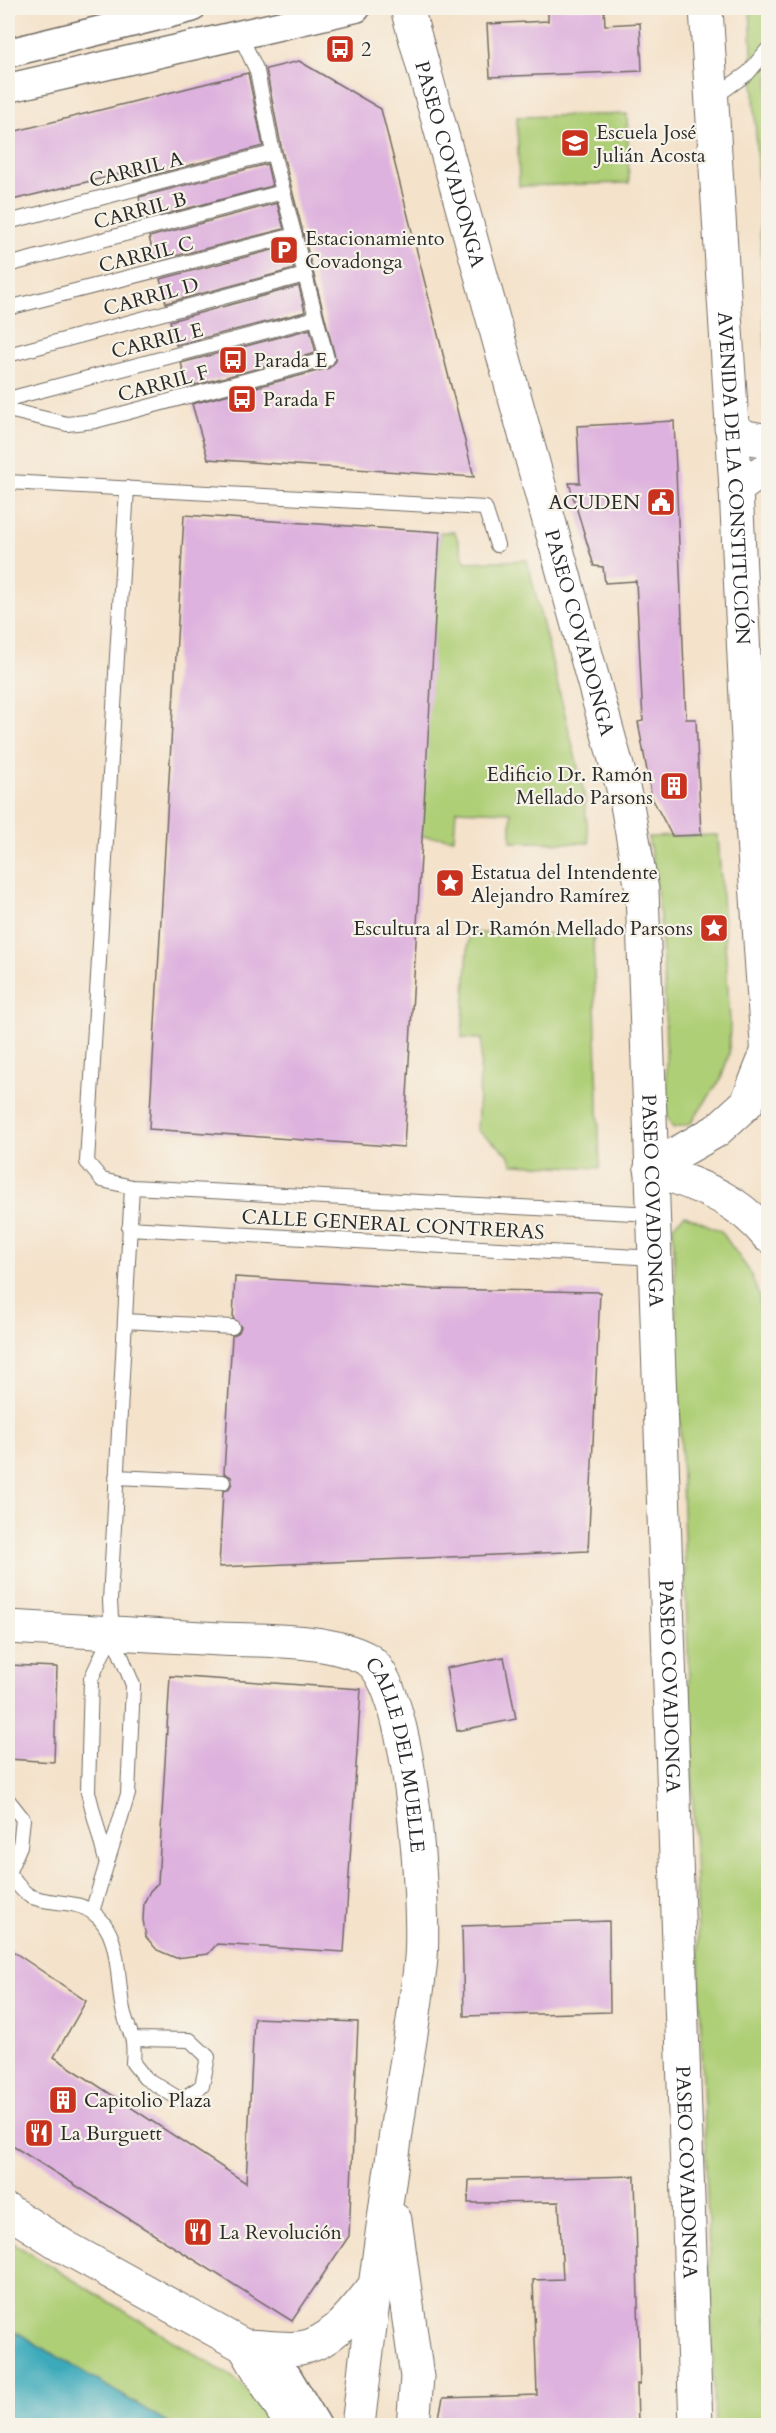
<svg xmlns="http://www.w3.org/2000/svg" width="776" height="2433" font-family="Cardo,serif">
	<rect width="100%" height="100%" fill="#f7f3e8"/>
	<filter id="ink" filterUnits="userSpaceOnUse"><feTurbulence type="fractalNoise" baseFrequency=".0167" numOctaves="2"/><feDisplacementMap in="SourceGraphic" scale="12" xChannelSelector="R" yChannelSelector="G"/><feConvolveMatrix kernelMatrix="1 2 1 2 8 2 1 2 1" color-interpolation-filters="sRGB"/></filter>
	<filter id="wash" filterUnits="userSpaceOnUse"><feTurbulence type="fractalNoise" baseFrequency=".008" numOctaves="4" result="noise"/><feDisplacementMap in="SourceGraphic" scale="24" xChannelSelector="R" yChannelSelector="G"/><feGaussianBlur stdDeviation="1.35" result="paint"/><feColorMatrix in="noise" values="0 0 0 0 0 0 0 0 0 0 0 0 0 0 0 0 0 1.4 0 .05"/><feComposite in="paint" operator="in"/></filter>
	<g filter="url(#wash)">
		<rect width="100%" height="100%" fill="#f4e2ca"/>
		<path fill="#afcf77" stroke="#6d7d51" stroke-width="1.5" d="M750,8H768V399Z
			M627,114L629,183L519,186L517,117Z
			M440,532H455L465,562L527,560L583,788L589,843L511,842V812L456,810L454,838L420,836Z
			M718,835L730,1021L729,1054L721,1079L690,1124L673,1128L667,1117C665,1024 667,928 648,837Z
			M469,933L593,935L600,1168L513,1164L507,1153L477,1130L482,1039L462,1038Z
			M685,1215L721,1231L750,1272L759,1296L768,1384V2425H715L673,1225Z
			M8,2240L237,2380L259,2403L273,2425H172L8,2327Z"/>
		<path fill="#3caabb" stroke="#346a73" stroke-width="1.5" d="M8,2327L172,2425H8Z"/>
		<g id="blocks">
			<path fill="#deb2de" d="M548,8H604L605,25L640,23L642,71L490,77L487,24L548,21Z
				M299,61L381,109L474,477L208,459L192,404L329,368L336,361L282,151L266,69Z
				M248,73L263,146L134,180L132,171L8,201V133Z
				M267,164L272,186L144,220L139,197Z
				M277,203L284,229L155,261L149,237Z
				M288,246L294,269L166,303L160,279Z
				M299,286L305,312L176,345L170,321Z
				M310,329L316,353L188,387L181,363Z
				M674,421L686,719H696L701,835L672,836L652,798L638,722L643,721L636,581L605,583L603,567L594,566L569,483H580L577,426Z
				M184,515L440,532L404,1147L149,1129Z
				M235,1277L429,1289L600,1292L588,1551L219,1567L223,1491L228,1490L232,1483L231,1477L224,1473L232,1336L239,1332L241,1327L233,1318Z
				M504,1657L516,1719L457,1731L446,1668Z
				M8,1665L57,1667L54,1762L8,1759Z
				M170,1676L361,1689L344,1952L217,1944L208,1954L176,1958L157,1950L146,1937L143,1920L144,1903L150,1891L158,1883Z
				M609,1921L610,2012L464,2016L462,1926Z
				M8,1948L86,2001L54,2057L246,2183L254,2018L358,2022L349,2236L292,2321L8,2143Z
				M635,2176L640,2384H637L638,2426H437L443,2398L537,2395L533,2280L563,2279L559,2202L468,2203L469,2180Z"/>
		</g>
	</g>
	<g filter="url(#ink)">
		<use href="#blocks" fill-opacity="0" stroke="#716b63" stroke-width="1.5"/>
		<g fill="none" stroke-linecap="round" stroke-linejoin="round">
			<g stroke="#716b63" stroke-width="16">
				<path id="service" d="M713,98L748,73L768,49
					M8,222L273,153
					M8,265L283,192
					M8,308L295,235
					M8,355L305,275
					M8,399L316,318
					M8,410L67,424L95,421L327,359L273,153L257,71L240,35
					M8,482L485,508L497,545
					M127,488L87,1162L102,1180L132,1187L653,1214
					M129,1228L655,1258
					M125,1321L232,1327
					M116,1477L223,1482
					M8,1800L23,1819L20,1846L8,1873
					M106,1861L88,1792L91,1679L112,1633
					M8,1873C14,1880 22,1892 30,1896C48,1905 74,1899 92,1912C124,1934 115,1982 124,2014C131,2038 135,2035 133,2063L145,2078L181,2100L202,2086L208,2057L190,2040L135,2039
					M92,1912L128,1794L133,1685L112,1633L110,1601L132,1187"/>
			</g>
			<g stroke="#716b63" stroke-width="31">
				<path id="minor" d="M8,53L191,8
					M8,88L356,8
					M244,2346L269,2358L287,2376L317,2426"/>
			</g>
			<g stroke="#716b63" stroke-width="35">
				<g id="tertiary">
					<path id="s1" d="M407,8L626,799L642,890L696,2426"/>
					<path d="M651,1168L716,1131L747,1103L768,1050"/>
					<path d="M651,1168C699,1187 734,1195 768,1236"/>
				</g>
			</g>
			<g stroke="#716b63" stroke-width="35">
				<g id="secondary">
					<path id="s2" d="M8,1627C78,1631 149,1635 220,1639C263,1641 329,1638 367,1659C412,1684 425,1907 421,1958C416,2010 406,2061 399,2112C384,2216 370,2321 358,2426"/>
					<path d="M8,2211L65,2247L244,2346L292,2426"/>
					<path d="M395,2220L417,2377L413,2426"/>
					<path d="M244,2346C262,2346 282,2350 300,2348C332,2344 355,2310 374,2287"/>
				</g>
			</g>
			<g stroke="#716b63" stroke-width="35">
				<g id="primary">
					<path id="s3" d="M706,8L736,489L752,824L768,1057"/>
					<path d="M731,427L746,437L768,441"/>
					<path d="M736,489L754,476L768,470"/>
				</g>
			</g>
			<use href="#service" stroke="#fff" stroke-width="14"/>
			<use href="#minor" stroke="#fff" stroke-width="28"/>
			<use href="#tertiary" stroke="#fff" stroke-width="33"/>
			<use href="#secondary" stroke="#fff" stroke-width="33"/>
			<use href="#primary" stroke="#fff" stroke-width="33"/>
		</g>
	</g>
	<defs>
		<g id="bus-square" transform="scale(1.5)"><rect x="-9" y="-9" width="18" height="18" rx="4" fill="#c8321e" stroke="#f7f3e8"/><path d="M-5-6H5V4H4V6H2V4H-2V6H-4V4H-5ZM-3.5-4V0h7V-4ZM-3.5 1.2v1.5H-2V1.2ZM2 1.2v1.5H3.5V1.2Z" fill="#fff"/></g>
		<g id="school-square" transform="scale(1.5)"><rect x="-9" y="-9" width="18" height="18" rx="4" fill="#c8321e" stroke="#f7f3e8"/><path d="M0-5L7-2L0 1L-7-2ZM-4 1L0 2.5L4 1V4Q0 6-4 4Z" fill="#fff"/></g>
		<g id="parking-square" transform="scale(1.5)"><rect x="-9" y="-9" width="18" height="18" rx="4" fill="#c8321e" stroke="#f7f3e8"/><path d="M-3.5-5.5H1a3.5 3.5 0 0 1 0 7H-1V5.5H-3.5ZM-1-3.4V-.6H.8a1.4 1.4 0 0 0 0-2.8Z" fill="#fff"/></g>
		<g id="civic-square" transform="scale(1.5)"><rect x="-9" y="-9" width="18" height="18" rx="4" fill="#c8321e" stroke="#f7f3e8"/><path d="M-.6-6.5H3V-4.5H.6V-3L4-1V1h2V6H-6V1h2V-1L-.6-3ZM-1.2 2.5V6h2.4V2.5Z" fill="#fff"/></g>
		<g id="building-square" transform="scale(1.5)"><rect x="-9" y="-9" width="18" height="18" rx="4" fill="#c8321e" stroke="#f7f3e8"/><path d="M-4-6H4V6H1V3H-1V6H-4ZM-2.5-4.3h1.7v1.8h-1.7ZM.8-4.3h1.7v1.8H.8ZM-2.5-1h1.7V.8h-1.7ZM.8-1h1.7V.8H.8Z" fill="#fff"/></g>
		<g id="sight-square" transform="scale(1.5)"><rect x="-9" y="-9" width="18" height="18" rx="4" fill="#c8321e" stroke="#f7f3e8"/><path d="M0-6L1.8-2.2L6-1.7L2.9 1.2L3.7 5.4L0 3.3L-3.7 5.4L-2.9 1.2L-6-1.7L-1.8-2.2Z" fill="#fff"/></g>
		<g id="restaurant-square" transform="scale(1.5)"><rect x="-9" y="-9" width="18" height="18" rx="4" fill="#c8321e" stroke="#f7f3e8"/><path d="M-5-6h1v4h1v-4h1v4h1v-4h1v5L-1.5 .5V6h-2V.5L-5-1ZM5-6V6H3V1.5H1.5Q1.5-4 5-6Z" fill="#fff"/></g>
	</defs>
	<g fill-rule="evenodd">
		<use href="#bus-square" x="340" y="49"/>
		<use href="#school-square" x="575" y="143"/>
		<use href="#parking-square" x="284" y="250"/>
		<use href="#bus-square" x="233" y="360"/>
		<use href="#bus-square" x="242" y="399"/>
		<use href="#civic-square" x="661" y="502"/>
		<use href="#building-square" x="674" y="786"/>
		<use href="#sight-square" x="450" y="883"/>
		<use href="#sight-square" x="714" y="928"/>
		<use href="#building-square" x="63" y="2100"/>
		<use href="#restaurant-square" x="39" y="2133"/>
		<use href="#restaurant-square" x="198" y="2232"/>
	</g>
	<g text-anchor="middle" stroke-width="4.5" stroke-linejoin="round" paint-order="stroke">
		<g font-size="20" fill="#2b2b2b" stroke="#f7f3e8" text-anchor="start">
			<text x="361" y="56">2</text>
			<text x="596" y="139">Escuela José<tspan x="596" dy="23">Julián Acosta</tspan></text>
			<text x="305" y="245">Estacionamiento<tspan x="305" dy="23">Covadonga</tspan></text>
			<text x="254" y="367">Parada E</text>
			<text x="263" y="406">Parada F</text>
			<text x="640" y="509" text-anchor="end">ACUDEN</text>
			<text x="653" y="781" text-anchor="end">Edificio Dr. Ramón<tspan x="653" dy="23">Mellado Parsons</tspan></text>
			<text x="471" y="879">Estatua del Intendente<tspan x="471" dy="23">Alejandro Ramírez</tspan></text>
			<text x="693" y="935" text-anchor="end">Escultura al Dr. Ramón Mellado Parsons</text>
			<text x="84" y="2107">Capitolio Plaza</text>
			<text x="60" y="2140">La Burguett</text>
			<text x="219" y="2239">La Revolución</text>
		</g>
		<g font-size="20" fill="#2b2b2b" stroke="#f7f3e8">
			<text dy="7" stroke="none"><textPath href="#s1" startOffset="162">PASEO COVADONGA</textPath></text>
			<text transform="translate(136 169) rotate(-14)" y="7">CARRIL A</text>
			<text transform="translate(140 210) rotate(-15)" y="7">CARRIL B</text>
			<text transform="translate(146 254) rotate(-14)" y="7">CARRIL C</text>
			<text transform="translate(151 296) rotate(-15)" y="7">CARRIL D</text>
			<text transform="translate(157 340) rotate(-14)" y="7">CARRIL E</text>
			<text transform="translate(163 383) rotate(-15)" y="7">CARRIL F</text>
			<text dy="7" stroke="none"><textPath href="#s3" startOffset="471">AVENIDA DE LA CONSTITUCIÓN</textPath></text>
			<text dy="7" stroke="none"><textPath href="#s1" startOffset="648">PASEO COVADONGA</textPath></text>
			<text dy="7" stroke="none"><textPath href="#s1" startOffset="1224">PASEO COVADONGA</textPath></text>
			<text transform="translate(393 1224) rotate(3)" y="7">CALLE GENERAL CONTRERAS</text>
			<text dy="7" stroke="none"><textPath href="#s1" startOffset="1710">PASEO COVADONGA</textPath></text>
			<text dy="7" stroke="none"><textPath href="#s2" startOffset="465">CALLE DEL MUELLE</textPath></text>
			<text dy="7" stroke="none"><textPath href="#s1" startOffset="2196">PASEO COVADONGA</textPath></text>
		</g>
	</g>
	<rect width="776" height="2433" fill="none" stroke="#f7f3e8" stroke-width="30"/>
</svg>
